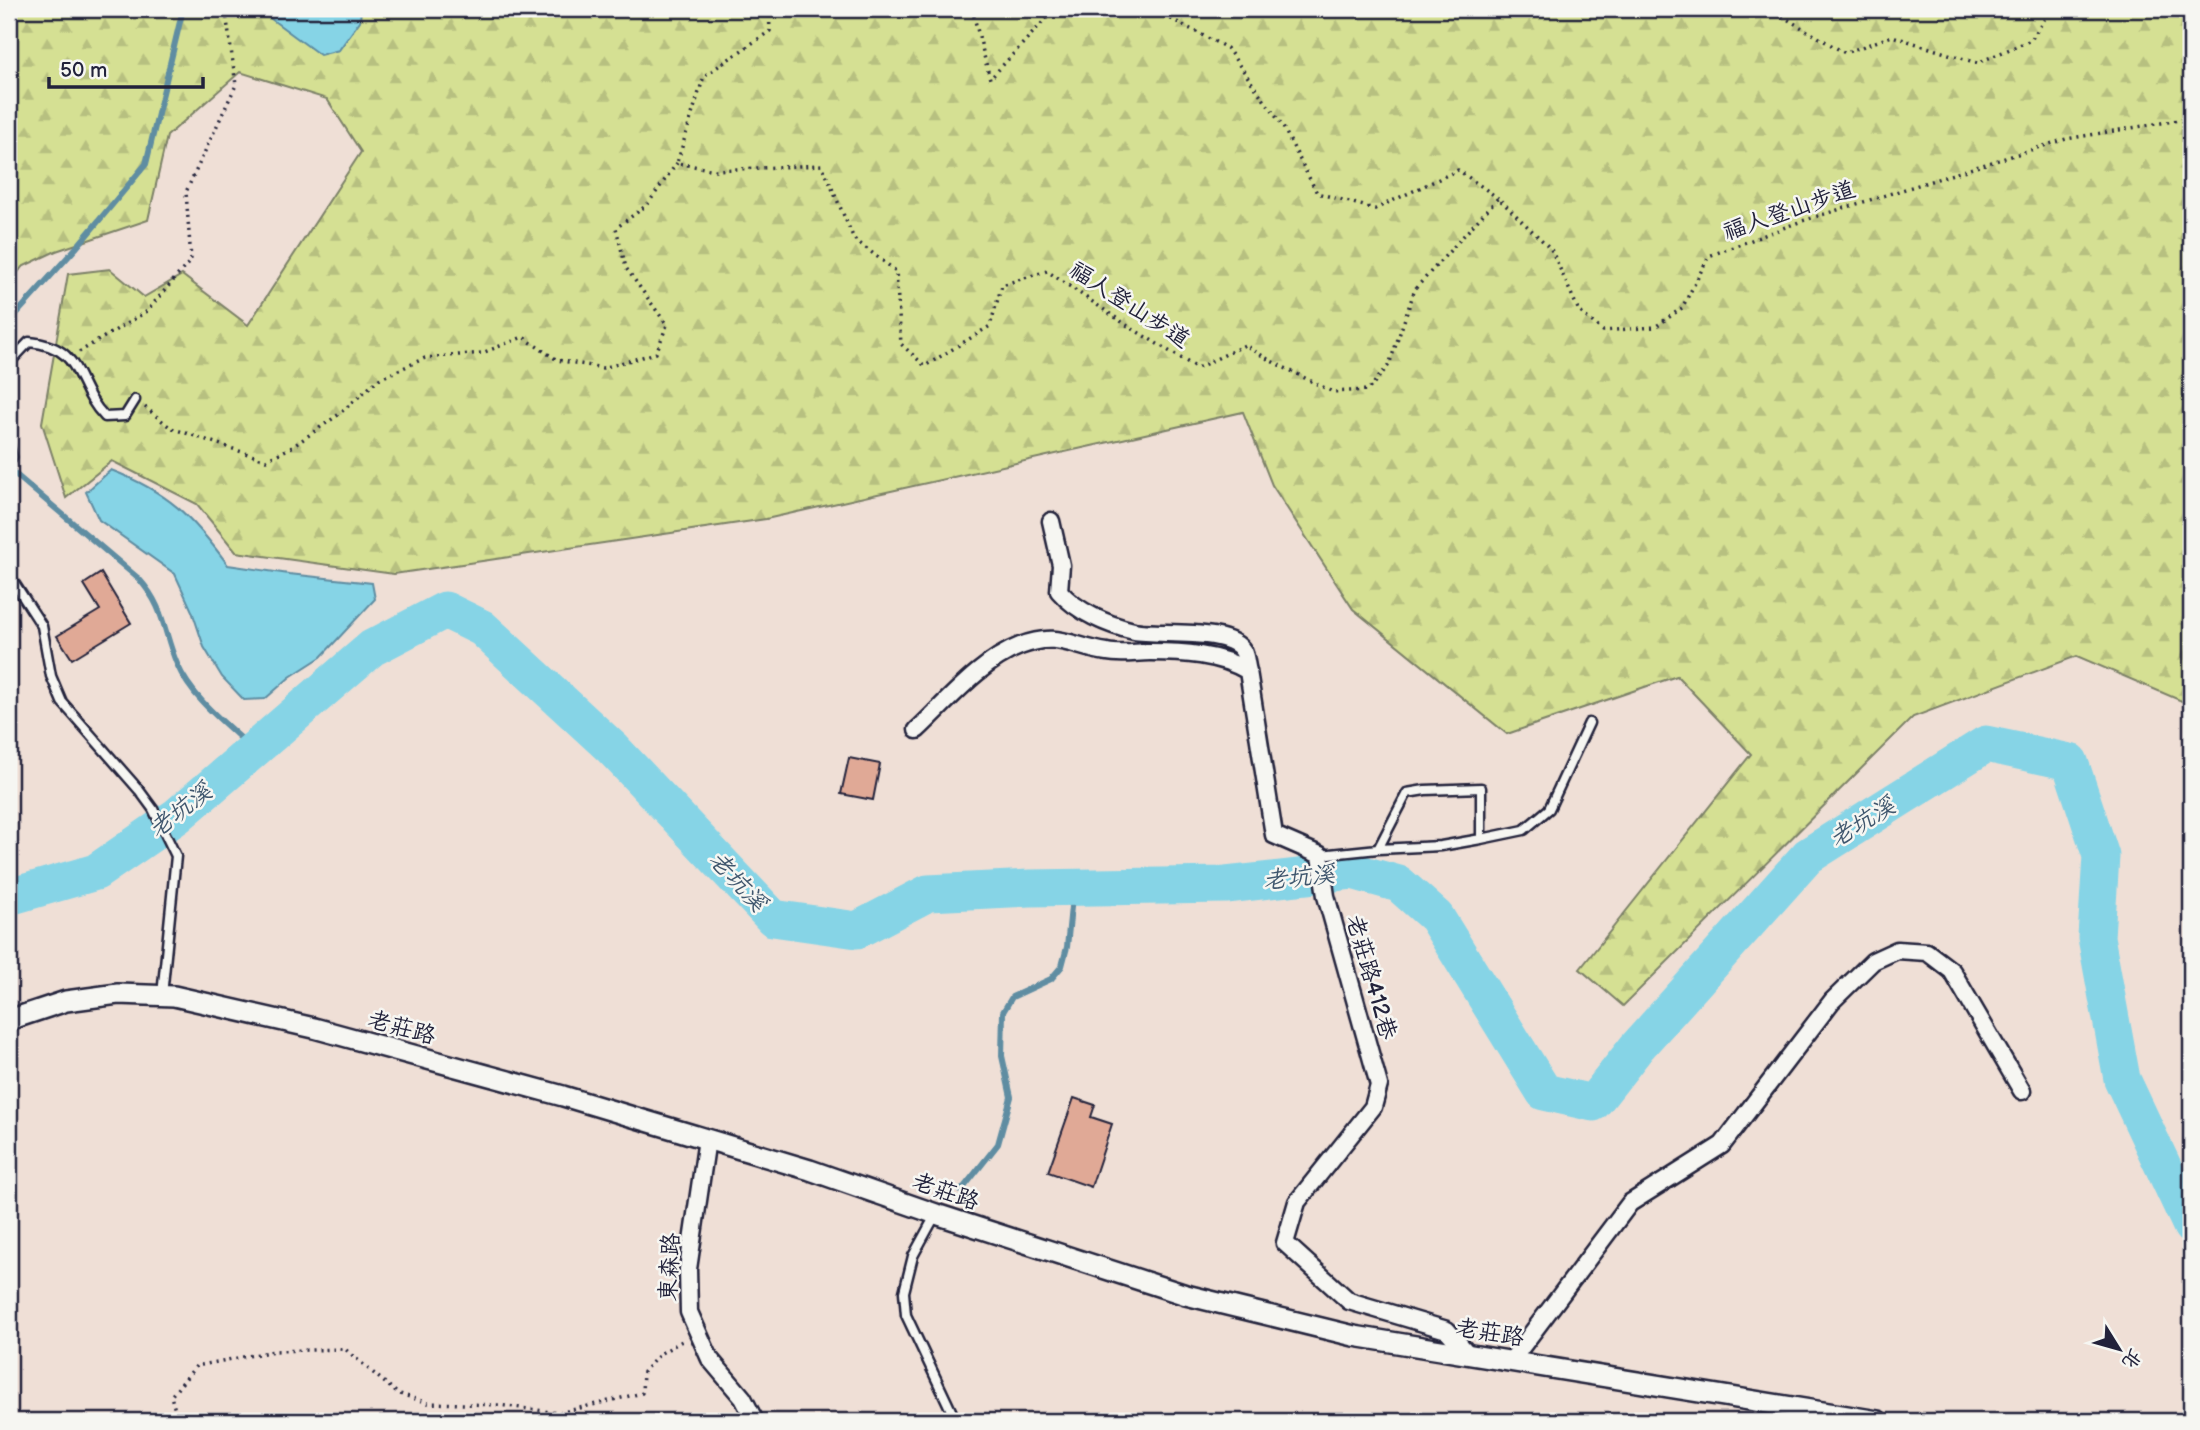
<svg xmlns="http://www.w3.org/2000/svg" width="2200" height="1430" font-family="'Balsamiq Sans','LXGW WenKai TC',sans-serif">
	<defs>
		<pattern id="forest-firs" width="22" height="20" patternUnits="userSpaceOnUse" patternTransform="scale(1.75)"><rect width="22" height="20" fill="#d5e093"/><path d="M5 1l3.5 6h-7zM16 11l3.5 6h-7z" fill="#b7c080"/></pattern>
	</defs>
	<rect width="100%" height="100%" fill="#efdfd6"/>
	<filter id="ink" filterUnits="userSpaceOnUse"><feTurbulence type="fractalNoise" baseFrequency=".0143" numOctaves="2"/><feDisplacementMap in="SourceGraphic" scale="14" xChannelSelector="R" yChannelSelector="G"/><feConvolveMatrix kernelMatrix="1 2 1 2 8 2 1 2 1" color-interpolation-filters="sRGB"/></filter>
	<g filter="url(#ink)">
		<path fill="url(#forest-firs)" stroke="#7c8167" stroke-width="2" d="M9,9H2191V705L2077,656L1913,717L1623,1006L1580,969L1751,754L1677,676L1507,734L1353,609L1272,485L1243,412L766,519L394,574L236,552L197,504L112,461L66,498L42,423L68,274L110,269L144,297L182,275L248,325L361,152L327,99L240,72L167,136L148,220L56,251L22,267L9,285Z"/>
		<path fill="#86d4e6" stroke="#5e8da2" stroke-width="2" d="M268,9H361L360,21L339,50L320,55L263,13Z
			M111,470C168,492 192,516 228,565L289,574L372,583L375,599L321,657L290,677L265,699L244,700L222,677L204,647L192,611L175,574L99,520L86,492Z"/>
		<g fill="none" stroke-linecap="round" stroke-linejoin="round">
			<path stroke="#5e8da2" stroke-width="6" d="M9,322L76,248L146,164L183,9
				M9,469L139,579C165,608 163,631 177,664C192,699 226,724 254,750
				M961,1191L998,1144L1011,1097L1002,1056L1003,1012L1012,997L1051,979L1062,966L1067,947L1073,887"/>
			<path stroke="#86d4e6" stroke-width="37" d="M9,897L96,872L177,816L372,648L445,610L482,628L612,748L773,918L857,930L928,893L1030,888L1226,885L1352,871L1399,884L1436,917L1544,1092L1593,1103L1637,1047L1808,856L1986,744L2070,762L2101,856L2096,937L2122,1079L2191,1226"/>
		</g>
		<path fill="#e0a996" stroke="#22223b" stroke-width="2" d="M101,573L131,623L72,659L57,636L100,610L84,584Z
			M849,758L880,764L873,800L841,794Z
			M1074,1098L1095,1105L1091,1117L1112,1124L1091,1187L1048,1172Z"/>
		<g fill="none" stroke-linecap="round" stroke-linejoin="round">
			<g stroke="#22223b" stroke-width="13">
				<path id="service" d="M9,363L29,342C85,347 73,384 105,417L125,416L135,400
					M9,445L12,457L9,464
					M9,575L42,626L51,676L62,702L139,790L153,809L176,856L162,995
					M1378,849L1441,846L1481,839
					M1320,855L1378,849L1407,793L1425,790L1481,788V839L1524,830L1549,809L1589,723
					M936,1214L913,1256L904,1292L906,1315L956,1421"/>
			</g>
			<g stroke="#22223b" stroke-width="21">
				<path id="minor" d="M1051,521L1061,565L1059,591C1077,612 1108,625 1134,631C1159,636 1229,627 1243,651C1246,656 1246,665 1248,671L1274,835L1320,855L1326,896L1379,1085L1373,1107L1297,1202L1285,1243L1349,1301L1447,1330L1468,1354
					M917,730C947,702 981,661 1020,646C1059,631 1071,647 1107,652C1121,655 1136,652 1150,652C1182,652 1220,654 1248,671
					M707,1139L688,1269L689,1312L710,1359L743,1398L755,1421
					M1511,1361L1630,1203L1722,1145L1832,1001L1873,961L1897,950L1927,952L1952,971L2022,1091"/>
			</g>
			<g stroke="#22223b" stroke-width="24">
				<path id="tertiary" d="M9,1020L66,1001L118,994L174,996L314,1028L563,1096L810,1170L936,1214L1186,1295L1354,1336L1878,1421"/>
			</g>
			<path stroke="#22223b" stroke-width="3.5" stroke-dasharray="2 5" stroke-linecap="butt" d="M769,9L770,31L704,76L677,163L715,170L822,165L854,239L896,271L901,344L925,366L990,326L1002,285L1047,271L1128,326L1197,368L1245,345L1271,361L1333,392L1368,390L1389,365L1415,289L1498,198L1551,249L1579,311L1603,331L1655,327L1682,308L1709,256L1799,222L2066,139L2191,118
				M972,9L990,79L1055,9
				M1152,9L1227,48L1282,125L1317,193L1375,209L1458,170L1498,198
				M1347,9H1353
				M1770,9L1845,53L1892,36L1977,63L2031,40L2051,9
				M2184,9L2191,11
				M79,352L146,312L191,260L186,192L236,85L226,13L229,9
				M145,407L171,428L266,460L292,447L338,415L379,379L425,358L482,353L523,337L557,360L603,368L656,353L667,325L626,268L616,228L647,205L677,163
				M178,1421L171,1396L196,1366L274,1351L345,1349L397,1393L428,1403L499,1405L559,1413L642,1393L643,1372L661,1353L684,1340"/>
			<use href="#service" stroke="#f6f6f2" stroke-width="8"/>
			<use href="#minor" stroke="#f6f6f2" stroke-width="16"/>
			<use href="#tertiary" stroke="#f6f6f2" stroke-width="19"/>
		</g>
	</g>
	<g text-anchor="middle" stroke-width="5" stroke-linejoin="round" paint-order="stroke">
		<g font-size="23" fill="#22223b" stroke="#f6f6f2">
			<text transform="translate(1789 210) rotate(-19)" y="8">福人登山步道</text>
			<text transform="translate(1130 304) rotate(33)" y="8">福人登山步道</text>
			<text transform="translate(1372 977) rotate(74)" y="8">老莊路412巷</text>
			<text transform="translate(402 1027) rotate(15)" y="8">老莊路</text>
			<text transform="translate(946 1191) rotate(19)" y="8">老莊路</text>
			<text transform="translate(669 1267) rotate(-87)" y="8">東森路</text>
			<text transform="translate(1490 1332) rotate(9)" y="8">老莊路</text>
		</g>
		<g font-size="24" font-style="italic" fill="#40576e" stroke="#f6f6f2">
			<text transform="translate(180 810) rotate(-38)" y="8">老坑溪</text>
			<text transform="translate(1862 822) rotate(-32)" y="8">老坑溪</text>
			<text transform="translate(1299 877) rotate(-6)" y="8">老坑溪</text>
			<text transform="translate(738 881) rotate(47)" y="8">老坑溪</text>
		</g>
	</g>
	<rect width="2200" height="1430" fill="none" stroke="#f6f6f2" stroke-width="35"/>
	<rect x="18" y="18" width="2165" height="1395" fill="none" stroke="#22223b" stroke-width="2.5" filter="url(#ink)"/>
	<g transform="translate(2119 1349) rotate(127)" stroke="#f6f6f2" stroke-width="5" paint-order="stroke">
	<path d="M0-5L12 26L0 18L-12 26Z" fill="#22223b"/>
	<text y="-10" font-size="19" font-weight="bold" text-anchor="middle" fill="#22223b">北</text>
	</g>
	<path d="M49 77v10h154v-10" fill="none" stroke="#22223b" stroke-width="3.5"/>
	<text x="60" y="77" font-size="21" fill="#22223b" stroke="#f6f6f2" stroke-width="5" paint-order="stroke">50 m</text>
</svg>
